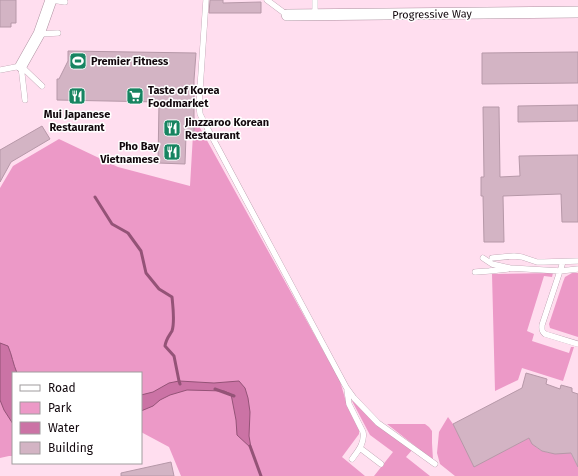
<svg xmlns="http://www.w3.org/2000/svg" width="578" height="476" font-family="'Fira Sans',sans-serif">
	<rect width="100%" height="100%" fill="#ffdeef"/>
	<path fill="#ec99c7" d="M194,117L340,381L347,405L359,428V434L342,457L365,476H181L169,447L141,432V373H13V456H9L0,458V188L13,166L59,139L118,167L190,186Z
		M553,273L552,277L544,276L527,331L534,334L532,341L569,353L571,347H574L563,381L522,368L518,380L495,391L492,274Z
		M572,273H578V337L550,328L549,324L563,282L565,277Z
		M354,400L412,450L406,457L430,476H374L393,452L370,435L352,401Z
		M448,417L453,424L474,466L529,438C538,455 553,454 570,452L578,467V476H455L440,464L437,453L439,432Z
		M387,424H425L429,427L432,431V443L433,460Z"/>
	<path fill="#cb73a5" stroke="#945377" d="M0,343L8,346C12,355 13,364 17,373H13V424L4,410L0,400Z
		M179,381L214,383L239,381L245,388L248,398L250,412L249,436L251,448L237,435L236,420L231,394L224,391L187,390L170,395L160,400L153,406L141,411V395L153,392L169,383Z"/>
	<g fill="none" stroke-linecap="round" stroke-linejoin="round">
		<path stroke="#945377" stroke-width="3" d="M95,197L112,224L128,233L141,251L146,273L159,289L172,297C173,307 175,322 172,331C169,336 166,339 165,346L174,356L179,381L180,384
			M215,389L234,396
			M250,446L261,476"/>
	</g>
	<path fill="#d3b4c4" stroke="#b698a8" d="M0,0H16V23H11V27H0Z
		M210,0H223V3L261,2V13H209Z
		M68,51L196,53L194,80V135H186L185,164L158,163L159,102L57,100V79H59L68,61Z
		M578,52V83L482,84V53Z
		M578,105V121L518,122V106Z
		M483,107H499L500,177L520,176L519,156L578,155V222H562L561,194L503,196L504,242H484L483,196H481V177H484Z
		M42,126L50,139L11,162L0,182V150Z
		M526,373L547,379L546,384L560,389L561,385L572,388V392L578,394V467L571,453L555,454L542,451L532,444L529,438L474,467L453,424L522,388Z
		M171,462L174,476H121V473Z"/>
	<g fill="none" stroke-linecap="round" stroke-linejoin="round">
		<g stroke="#af91a1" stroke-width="6">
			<path id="lane" d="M52,0L65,2
				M206,0L199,104L200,114L203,120L346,387L354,398L378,423L435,464
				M267,0L287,15
				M315,0V15
				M39,34L58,33
				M21,66L25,100
				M21,66L42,86
				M0,70L21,66
				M483,258L492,264L510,268L560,271L578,269
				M492,258L514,256L522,257L537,262H544L578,261
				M563,262L542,325C542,329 541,331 545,334L578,344
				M475,272L489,271L508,269
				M347,390L349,404L363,432C365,443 358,451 352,459
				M360,448L381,464"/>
		</g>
		<g stroke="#af91a1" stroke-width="12">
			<path id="street" d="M287,15L578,12
				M21,66L39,34L51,0"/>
		</g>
		<use href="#lane" stroke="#fff" stroke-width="5.5"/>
		<use href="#street" stroke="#fff" stroke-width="11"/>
	</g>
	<defs>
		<g id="stadium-square" transform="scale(0.9)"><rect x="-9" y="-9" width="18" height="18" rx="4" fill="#178461" stroke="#fff"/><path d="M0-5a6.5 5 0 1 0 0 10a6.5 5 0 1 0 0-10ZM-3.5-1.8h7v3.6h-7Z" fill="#fff"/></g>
		<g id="restaurant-square" transform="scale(0.9)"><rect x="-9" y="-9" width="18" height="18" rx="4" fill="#178461" stroke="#fff"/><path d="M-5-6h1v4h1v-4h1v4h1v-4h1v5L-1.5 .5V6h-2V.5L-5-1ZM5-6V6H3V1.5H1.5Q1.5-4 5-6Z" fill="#fff"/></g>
		<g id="supermarket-square" transform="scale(0.9)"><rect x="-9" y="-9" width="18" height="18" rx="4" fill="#178461" stroke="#fff"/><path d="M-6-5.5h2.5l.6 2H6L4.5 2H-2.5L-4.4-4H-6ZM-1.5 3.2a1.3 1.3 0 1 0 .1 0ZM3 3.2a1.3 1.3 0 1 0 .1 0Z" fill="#fff"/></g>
	</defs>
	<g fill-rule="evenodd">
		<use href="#stadium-square" x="78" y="61"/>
		<use href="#restaurant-square" x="77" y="96"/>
		<use href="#supermarket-square" x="135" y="96"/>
		<use href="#restaurant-square" x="172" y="128"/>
		<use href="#restaurant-square" x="172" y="152"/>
	</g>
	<g text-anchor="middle" stroke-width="3" stroke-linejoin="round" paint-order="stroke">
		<g font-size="11" fill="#12080d" stroke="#fff">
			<text transform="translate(432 14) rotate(-1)" y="4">Progressive Way</text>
		</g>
		<g font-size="11" font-weight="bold" fill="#12080d" stroke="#fff" text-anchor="start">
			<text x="91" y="65">Premier Fitness</text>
			<text x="148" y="94">Taste of Korea<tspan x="148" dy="13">Foodmarket</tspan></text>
			<text x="77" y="118" text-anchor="middle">Mui Japanese<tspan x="77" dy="13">Restaurant</tspan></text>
			<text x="185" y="126">Jinzzaroo Korean<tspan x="185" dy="13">Restaurant</tspan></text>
			<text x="159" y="150" text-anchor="end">Pho Bay<tspan x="159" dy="13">Vietnamese</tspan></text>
		</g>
	</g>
	<rect x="12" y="372" width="130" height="92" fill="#ffffff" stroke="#a09c9e"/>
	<rect x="20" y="385" width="20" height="6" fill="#ffffff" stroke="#a09c9e"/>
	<text x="48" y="392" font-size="12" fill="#12080d">Road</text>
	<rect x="20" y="402" width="20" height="12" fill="#ec99c7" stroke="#a09c9e"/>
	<text x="48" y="412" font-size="12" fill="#12080d">Park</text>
	<rect x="20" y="422" width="20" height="12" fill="#cb73a5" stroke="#a09c9e"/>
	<text x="48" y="432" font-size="12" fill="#12080d">Water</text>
	<rect x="20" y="442" width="20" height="12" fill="#d3b4c4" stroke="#a09c9e"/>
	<text x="48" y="452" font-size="12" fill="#12080d">Building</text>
</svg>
